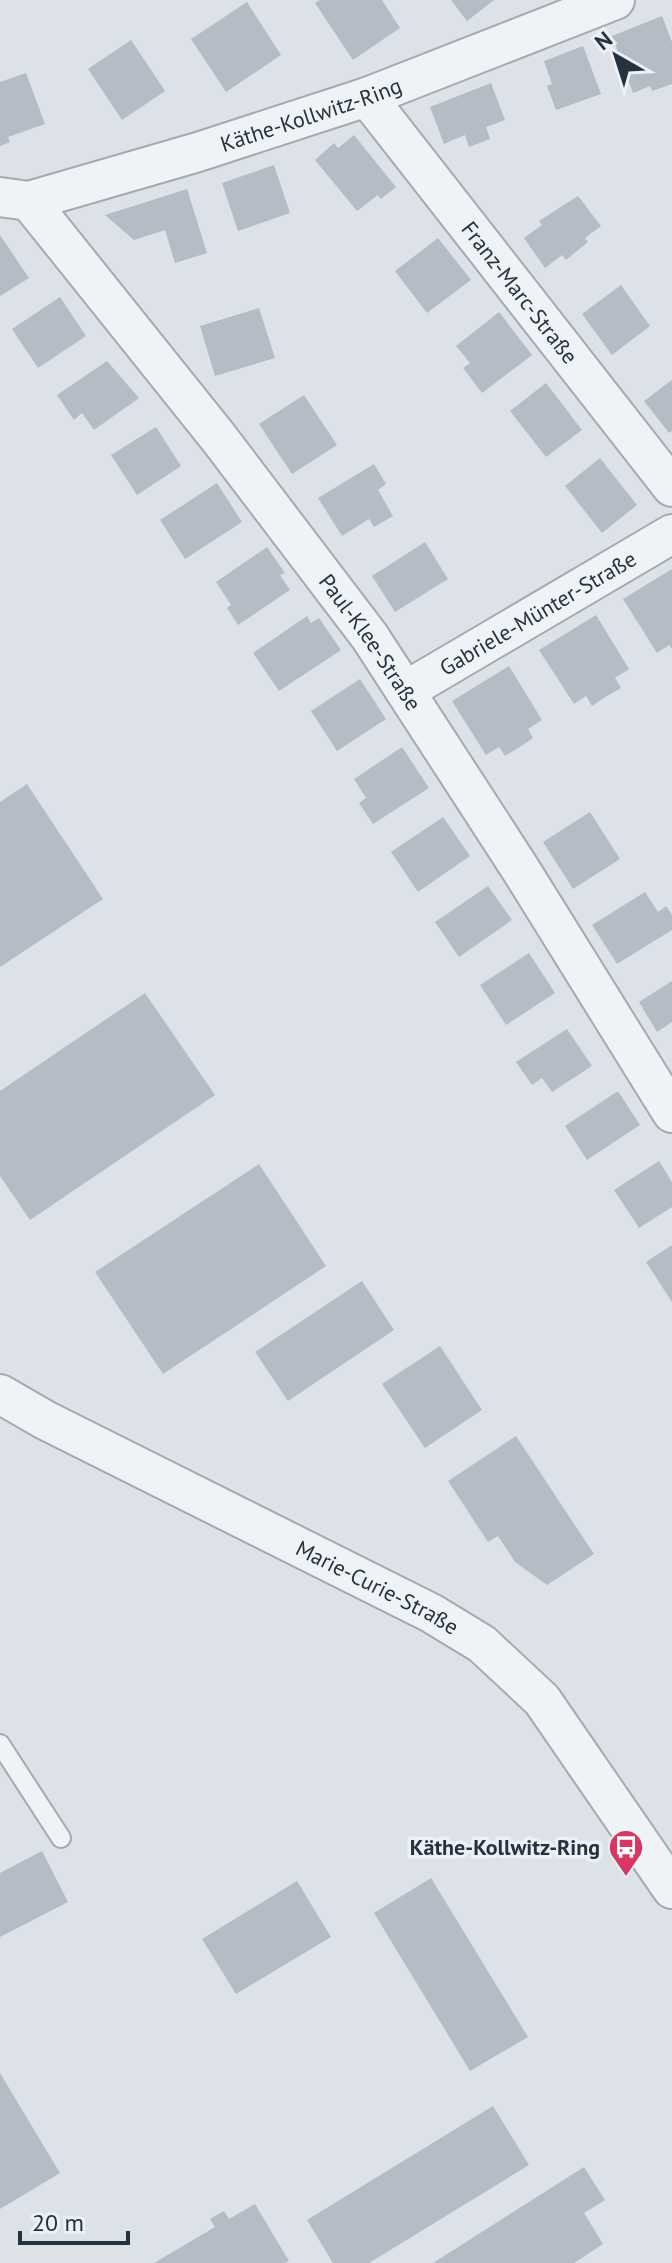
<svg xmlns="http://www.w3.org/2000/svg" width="672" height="2263" font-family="'PT Sans',sans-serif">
	<rect width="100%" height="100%" fill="#dde2e8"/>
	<path fill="#b4bcc5" d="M320,0H382L400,28L353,60L315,3Z
		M451,0H494L467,21Z
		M247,2L281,55L226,92L191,39Z
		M662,16L672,42V84L652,91L650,86L633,93L612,36Z
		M131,40L165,91L122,120L88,69Z
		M583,46L601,94L556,110L547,86L552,84L544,61Z
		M26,73L45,124L8,137L10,142L0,146V82Z
		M491,83L505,120L486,127L490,139L469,147L465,135L444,144L430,107Z
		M354,135L396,187L381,199L378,195L357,211L315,160L334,143L338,148Z
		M274,165L290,213L238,231L222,183Z
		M187,189L207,253L175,263L165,230L134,240L105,215Z
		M578,196L601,226L585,238L588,242L566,260L562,255L545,268L524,238L542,225L539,221Z
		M0,235L29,278L0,296Z
		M438,238L471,280L427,313L395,271Z
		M621,285L650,326L612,355L582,314Z
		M60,297L86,336L38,368L12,329Z
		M259,308L275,358L215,376L200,326Z
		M499,312L532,355L482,393L463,368L470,363L456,346Z
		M107,361L139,398L94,430L82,413L74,420L57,395Z
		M672,380V431L669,433L644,401Z
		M546,383L582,430L546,457L510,411Z
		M304,395L337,445L292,474L259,424Z
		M156,427L181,466L137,495L111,455Z
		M600,458L637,505L602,533L565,486Z
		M374,464L386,484L378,490L393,516L374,527L369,519L342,536L318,498Z
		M217,483L242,522L185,559L160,520Z
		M425,542L448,579L395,612L372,576Z
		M267,547L285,573L280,575L290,590L238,625L227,608L231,605L216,582Z
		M672,569V649L669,645L657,653L623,599Z
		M596,615L629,669L615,678L621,688L607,696L592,706L586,696L574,704L539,650Z
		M307,616L311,623L319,618L341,650L279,691L253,653Z
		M509,666L542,720L528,729L533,738L520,747L505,756L499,747L486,755L452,701Z
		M360,679L386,719L337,751L311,711Z
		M402,747L429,788L373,824L359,803L366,798L354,779Z
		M27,784L103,899L0,967V802Z
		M590,812L620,859L573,889L543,842Z
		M443,817L470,856L418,892L391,852Z
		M488,886L512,920L459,957L435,922Z
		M645,892L658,912L666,906L672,915V930L617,964L592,925Z
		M529,953L555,993L506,1025L480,985Z
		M672,981V1022L657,1032L639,1002Z
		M145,993L215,1095L30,1220L0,1176V1091Z
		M567,1029L592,1066L552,1092L542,1078L532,1085L516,1062Z
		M618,1091L640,1125L587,1160L565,1126Z
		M659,1161L672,1182V1207L639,1228L614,1190Z
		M259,1164L326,1266L163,1374L95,1272Z
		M672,1245V1302L646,1262Z
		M362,1281L394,1330L288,1401L255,1352Z
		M440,1346L482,1410L425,1448L382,1384Z
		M516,1436L594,1554L547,1585L515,1562L498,1536L488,1542L448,1481Z
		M42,1851L68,1902L0,1937V1873Z
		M431,1878L528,2037L470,2071L374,1913Z
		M297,1881L331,1937L236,1994L202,1939Z
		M0,2073L60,2173L0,2209Z
		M493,2106L529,2165L369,2263H333L307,2220Z
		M584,2167L605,2200L584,2213L603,2244L574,2263H433Z
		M255,2204L289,2261L285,2263H154L215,2227L210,2219L224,2211L229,2219Z"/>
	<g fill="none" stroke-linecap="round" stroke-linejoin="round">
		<g stroke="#a2aab2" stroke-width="22">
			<path id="lane" d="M0,1744L61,1838"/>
		</g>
		<g stroke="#a2aab2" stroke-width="42">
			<g id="street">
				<path id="s1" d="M367,97L672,487"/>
				<path id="s2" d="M0,197L29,201L198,152L367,97L615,0"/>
				<path id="s3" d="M29,201L218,437L370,637L521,870L672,1113"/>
				<path id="s4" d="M405,691L672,534"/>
				<path id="s5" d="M0,1394L45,1420L431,1613L482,1644L542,1700L672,1889"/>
			</g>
		</g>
		<use href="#lane" stroke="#f0f3f6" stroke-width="18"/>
		<use href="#street" stroke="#f0f3f6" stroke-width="38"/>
	</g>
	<defs>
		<g id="bus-pin" transform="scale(1.8)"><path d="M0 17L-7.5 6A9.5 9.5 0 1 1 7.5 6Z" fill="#d83761" stroke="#ecf1f6"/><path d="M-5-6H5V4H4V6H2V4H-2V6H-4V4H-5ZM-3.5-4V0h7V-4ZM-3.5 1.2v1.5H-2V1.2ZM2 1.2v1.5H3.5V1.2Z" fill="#fff"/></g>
	</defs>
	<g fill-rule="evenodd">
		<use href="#bus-pin" x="626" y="1847"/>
	</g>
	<g text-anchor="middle" stroke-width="7" stroke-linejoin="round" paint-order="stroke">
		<g font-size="22" fill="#253240" stroke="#ecf1f6">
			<text dy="8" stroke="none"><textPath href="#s2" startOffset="324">Käthe-Kollwitz-Ring</textPath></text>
			<text dy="8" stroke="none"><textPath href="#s1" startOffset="248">Franz-Marc-Straße</textPath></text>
			<text dy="8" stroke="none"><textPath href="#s4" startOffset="154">Gabriele-Münter-Straße</textPath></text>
			<text dy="8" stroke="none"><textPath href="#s3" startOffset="558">Paul-Klee-Straße</textPath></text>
			<text dy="8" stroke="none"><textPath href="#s5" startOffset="424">Marie-Curie-Straße</textPath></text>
		</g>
		<g font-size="22" font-weight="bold" fill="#253240" stroke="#ecf1f6" text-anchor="end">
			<text x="600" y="1855">Käthe-Kollwitz-Ring</text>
		</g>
	</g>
	<g transform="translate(616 56) rotate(321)" stroke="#ecf1f6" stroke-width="6" paint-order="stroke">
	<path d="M0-6L14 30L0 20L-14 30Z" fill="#253240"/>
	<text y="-12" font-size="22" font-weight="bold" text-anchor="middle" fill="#253240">N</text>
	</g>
	<path d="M20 2231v12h108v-12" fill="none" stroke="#253240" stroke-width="4"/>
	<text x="32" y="2231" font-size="24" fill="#253240" stroke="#ecf1f6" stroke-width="6" paint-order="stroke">20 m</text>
</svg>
